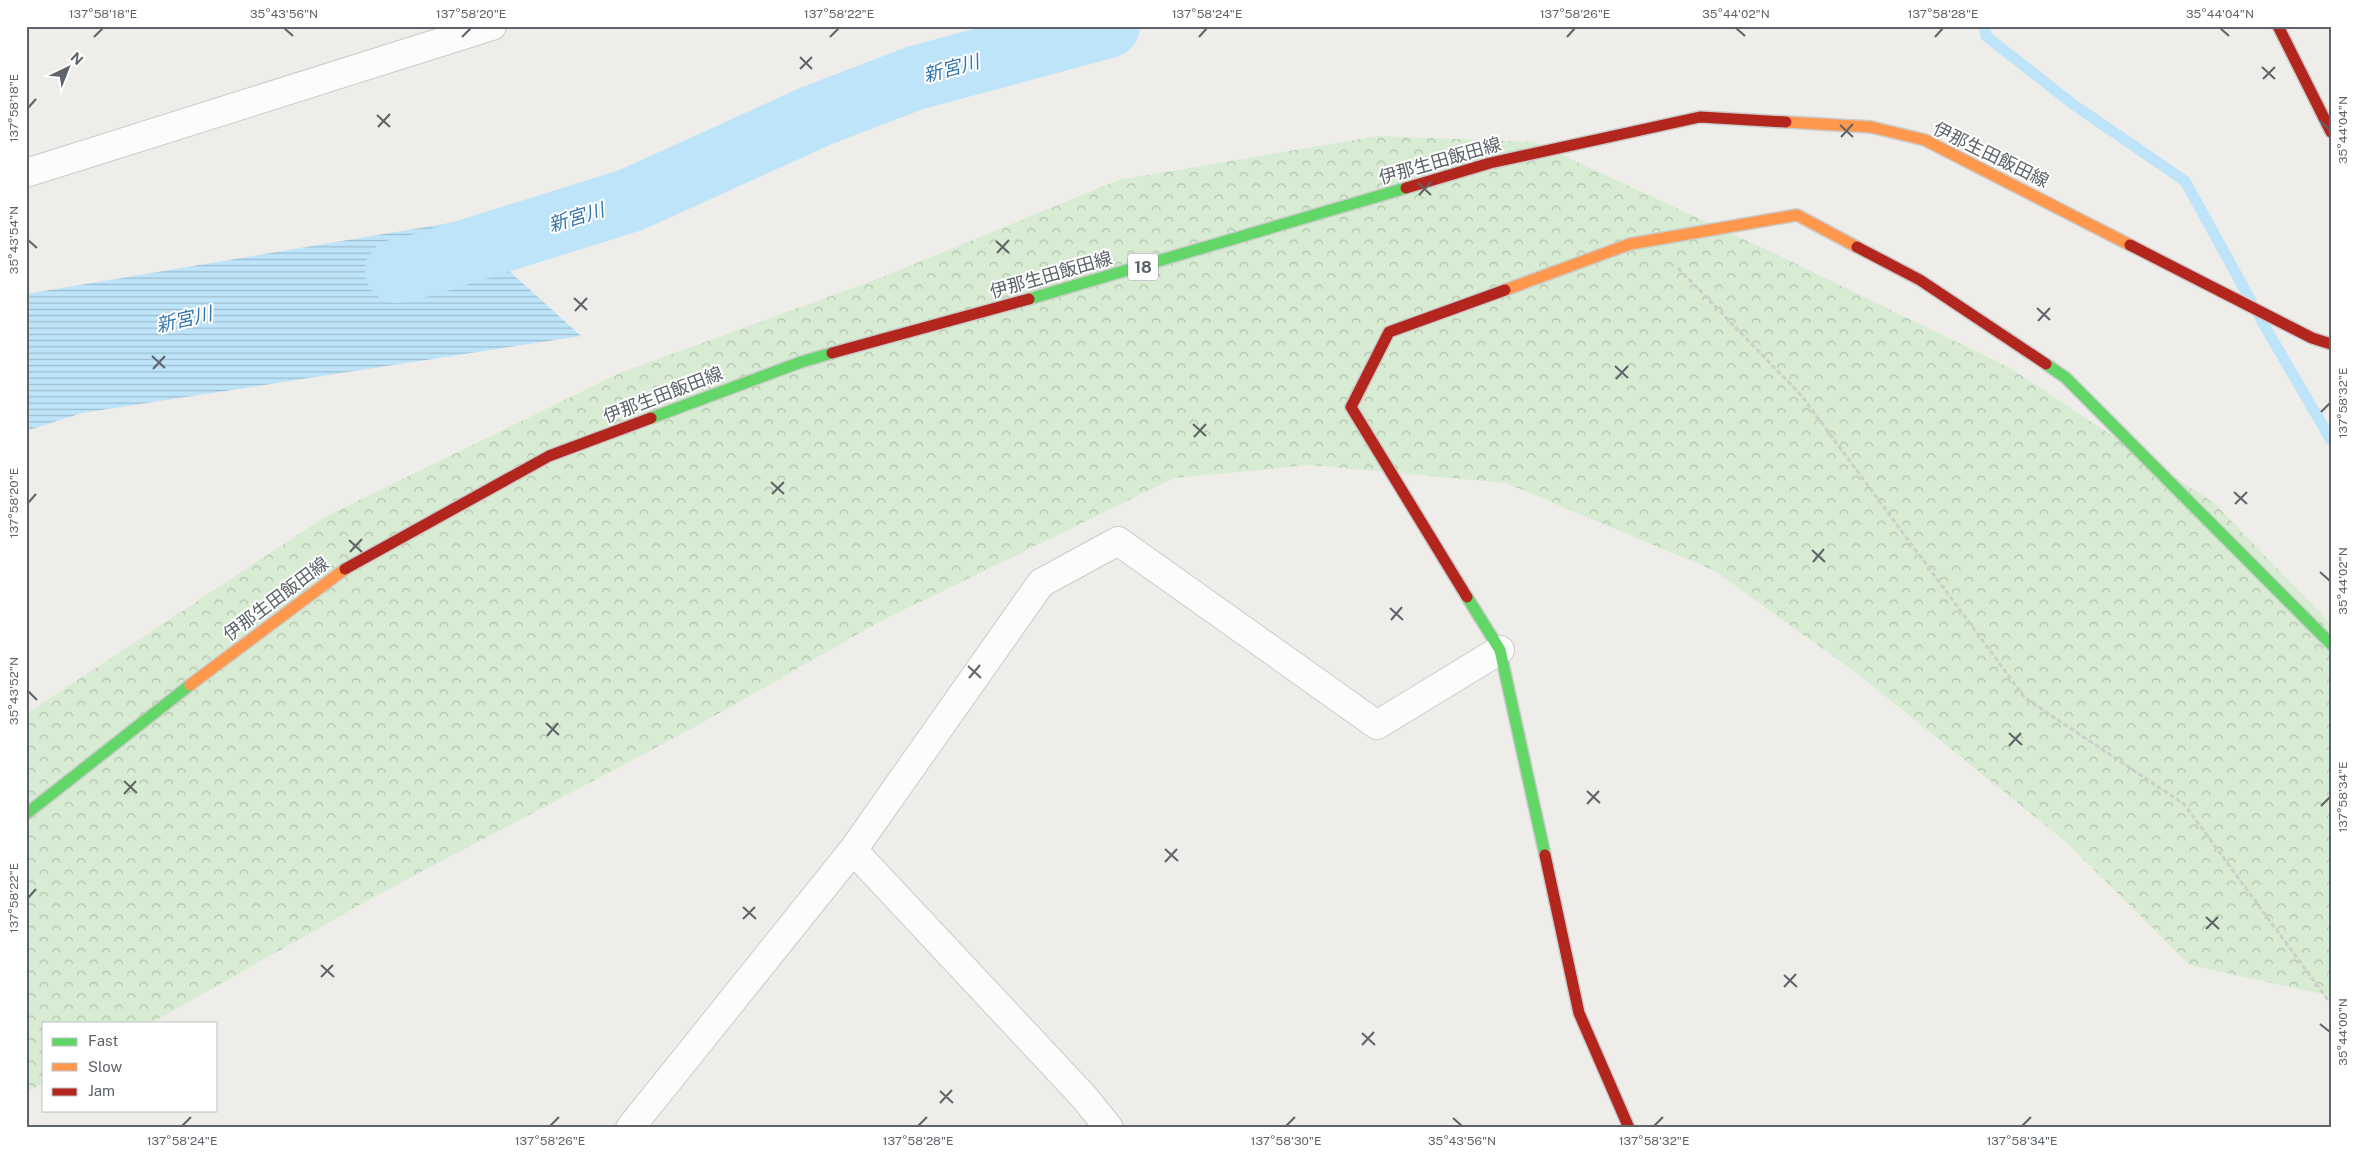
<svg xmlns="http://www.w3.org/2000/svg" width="2357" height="1154" font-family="'Public Sans','Noto Sans JP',sans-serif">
	<defs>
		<pattern id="forest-crowns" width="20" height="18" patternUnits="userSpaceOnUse" patternTransform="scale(1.25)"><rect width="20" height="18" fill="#d7ecd2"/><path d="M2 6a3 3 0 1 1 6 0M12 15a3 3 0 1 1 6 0" fill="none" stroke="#b2c3ae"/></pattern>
		<pattern id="water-rules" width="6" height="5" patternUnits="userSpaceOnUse" patternTransform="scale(1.25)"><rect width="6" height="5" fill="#bde4f8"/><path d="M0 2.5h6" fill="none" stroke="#9dbccd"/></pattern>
	</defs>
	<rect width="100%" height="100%" fill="#eeede9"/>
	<path fill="url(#forest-crowns)" d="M1378,136L1534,142L1784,258L2010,368L2214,503L2331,624V996L2190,965L2065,841L1859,675L1715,571L1506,483L1310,465L1174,478L879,622L702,723L374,897L151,1023H44V1083L26,1092V714L325,517L620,373L880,278L1119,180Z"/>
	<path fill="url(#water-rules)" d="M455,222L581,336L82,413L26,431V294Z"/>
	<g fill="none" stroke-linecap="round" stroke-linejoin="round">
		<path stroke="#bde4f8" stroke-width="11" d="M1984,26L1986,36L2074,105L2185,181L2251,301
			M2260,318L2331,440"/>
		<path stroke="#bde4f8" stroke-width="64" d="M397,271L423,265L631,200L816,116L915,78L1108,26"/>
		<g stroke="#cbcbcb" stroke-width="30">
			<path id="street" d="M26,173L492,26
				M853,850L1084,1097L1109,1128
				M630,1128L853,850L1041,583L1118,541L1377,725L1500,650"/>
		</g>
		<g stroke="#cacbcb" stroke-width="14">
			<path id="fast" d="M1029,299L1406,188
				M2046,364L2066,378L2331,644
				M651,418L801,362L832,353
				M1467,597L1500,650L1545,855
				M26,814L190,685"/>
		</g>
		<g stroke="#cacbcb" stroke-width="14">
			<path id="slow" d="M1786,122L1871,127L1925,140L2130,245
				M1505,290L1630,244L1797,215L1857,247
				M190,685L345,569"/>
		</g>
		<g stroke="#cacbcb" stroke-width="14">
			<path id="jam" d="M2278,26L2331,132
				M1406,188L1490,163L1700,117L1786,122
				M2130,245L2312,338L2331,344
				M1857,247L1920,280L2046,364
				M832,353L1029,299
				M345,569L549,456L651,418
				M1467,597L1351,407L1389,332L1505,290
				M1545,855L1579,1013L1629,1128"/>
		</g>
		<path stroke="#cad0cb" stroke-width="3" stroke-dasharray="5 2.5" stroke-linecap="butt" d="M1678,268L1801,395L2025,698L2184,804L2331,1004"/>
		<use href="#street" stroke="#fcfcfc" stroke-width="28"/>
		<use href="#fast" stroke="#63d668" stroke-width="11"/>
		<use href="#slow" stroke="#ff974d" stroke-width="11"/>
		<use href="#jam" stroke="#b3261e" stroke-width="11"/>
	</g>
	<path fill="none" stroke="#5d6368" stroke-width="2" d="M284,28L293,36M1736,28L1745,36M2220,28L2229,36M94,37L103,28M462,37L471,28M830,37L839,28M1199,37L1207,28M1567,37L1575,28M1935,37L1943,28M800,57L812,69M2262,67L2275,79M800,69L812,57M2263,79L2275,67M28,108L36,99M377,115L390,127M2320,121L2330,130M1840,125L1853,137M378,127L390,114M1841,137L1853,124M1418,183L1431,195M1419,195L1431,182M28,240L37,248M996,241L1009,253M997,253L1009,240M574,298L587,310M2037,308L2050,320M575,311L587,298M2038,321L2050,308M152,356L165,368M1615,366L1628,378M153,369L165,356M1616,379L1628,366M2321,412L2330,403M1193,424L1206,436M1194,437L1206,424M771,482L784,494M2234,492L2247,504M772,494L784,482M28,503L36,494M2235,504L2247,492M349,540L362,552M1812,550L1825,562M350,552L362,539M1813,562L1824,549M2320,572L2330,581M1390,608L1403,620M1391,620L1402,607M968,666L981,678M969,678L980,665M28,691L37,700M546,723L559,735M2009,733L2022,745M547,736L558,723M2009,746L2021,733M124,781L137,793M1587,791L1600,803M124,794L136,781M1587,804L1599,791M2321,806L2330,797M1165,849L1178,861M1165,862L1177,849M28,898L36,889M743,907L756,919M2206,917L2219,929M743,919L755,907M2206,929L2218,917M321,965L334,977M1784,975L1797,987M321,977L333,965M1784,987L1796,974M2320,1024L2330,1032M1362,1033L1375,1045M1362,1045L1374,1032M940,1091L953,1103M940,1103L952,1090M1453,1118L1462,1126M182,1126L191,1117M550,1126L559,1117M918,1126L927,1117M1286,1126L1295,1117M1654,1126L1663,1117M2022,1126L2031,1117"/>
	<g text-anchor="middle" stroke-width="4" stroke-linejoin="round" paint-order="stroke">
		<rect fill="#fff" stroke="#8e9295" stroke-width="1" x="1128" y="253.5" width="30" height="27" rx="4"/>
		<g font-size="16" font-weight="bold" fill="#5d6368">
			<text x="1143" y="273">18</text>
		</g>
		<g font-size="18" fill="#5d6368" stroke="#fff">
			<text transform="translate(1991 155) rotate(26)" y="6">伊那生田飯田線</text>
			<text transform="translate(1440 161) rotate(-16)" y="6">伊那生田飯田線</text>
			<text transform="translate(1051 275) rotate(-16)" y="6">伊那生田飯田線</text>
			<text transform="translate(663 395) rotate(-21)" y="6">伊那生田飯田線</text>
			<text transform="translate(276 599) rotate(-37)" y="6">伊那生田飯田線</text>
		</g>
		<g font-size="19" font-style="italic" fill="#3477aa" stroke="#fff">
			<text transform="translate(951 68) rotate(-15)" y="7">新宮川</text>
			<text transform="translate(576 217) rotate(-17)" y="7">新宮川</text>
			<text transform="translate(184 319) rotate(-13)" y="7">新宮川</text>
		</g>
	</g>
	<rect width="2357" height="1154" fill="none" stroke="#ffffff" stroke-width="55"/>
	<rect x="42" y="1022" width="175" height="90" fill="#ffffff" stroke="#bec1c3"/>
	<rect x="52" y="1038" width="25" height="8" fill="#63d668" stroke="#bec1c3"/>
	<text x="88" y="1046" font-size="15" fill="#5d6368">Fast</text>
	<rect x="52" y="1063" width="25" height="8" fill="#ff974d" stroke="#bec1c3"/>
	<text x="88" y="1072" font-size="15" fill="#5d6368">Slow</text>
	<rect x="52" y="1088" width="25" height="8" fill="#b3261e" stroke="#bec1c3"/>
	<text x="88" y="1096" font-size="15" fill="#5d6368">Jam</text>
	<g transform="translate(68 68) rotate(43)" stroke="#ffffff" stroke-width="4" paint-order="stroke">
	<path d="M0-4L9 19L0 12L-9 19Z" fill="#5d6368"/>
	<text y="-8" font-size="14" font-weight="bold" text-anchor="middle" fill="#5d6368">N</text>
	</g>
	<rect x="28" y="28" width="2302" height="1098" fill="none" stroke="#5d6368" stroke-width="2"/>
	<g font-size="12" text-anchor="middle" fill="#5d6368">
		<text x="103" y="18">137°58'18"E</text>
		<text x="284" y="18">35°43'56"N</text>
		<text x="471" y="18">137°58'20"E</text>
		<text x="839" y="18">137°58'22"E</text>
		<text x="1207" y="18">137°58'24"E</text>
		<text x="1575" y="18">137°58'26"E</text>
		<text x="1736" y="18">35°44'02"N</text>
		<text x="1943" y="18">137°58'28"E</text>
		<text x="2220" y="18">35°44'04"N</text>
		<text transform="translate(14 108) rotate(-90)" y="4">137°58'18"E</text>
		<text transform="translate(2343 130) rotate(-90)" y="4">35°44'04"N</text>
		<text transform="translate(14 240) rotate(-90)" y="4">35°43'54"N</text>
		<text transform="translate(2343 403) rotate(-90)" y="4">137°58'32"E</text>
		<text transform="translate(14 503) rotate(-90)" y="4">137°58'20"E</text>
		<text transform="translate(2343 581) rotate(-90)" y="4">35°44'02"N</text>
		<text transform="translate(14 691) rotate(-90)" y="4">35°43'52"N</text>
		<text transform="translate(2343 797) rotate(-90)" y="4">137°58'34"E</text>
		<text transform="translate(14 898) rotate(-90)" y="4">137°58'22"E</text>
		<text transform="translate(2343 1032) rotate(-90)" y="4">35°44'00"N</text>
		<text x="182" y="1145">137°58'24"E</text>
		<text x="550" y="1145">137°58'26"E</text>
		<text x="918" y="1145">137°58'28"E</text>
		<text x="1286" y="1145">137°58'30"E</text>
		<text x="1462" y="1145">35°43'56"N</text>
		<text x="1654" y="1145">137°58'32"E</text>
		<text x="2022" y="1145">137°58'34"E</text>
	</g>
</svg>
